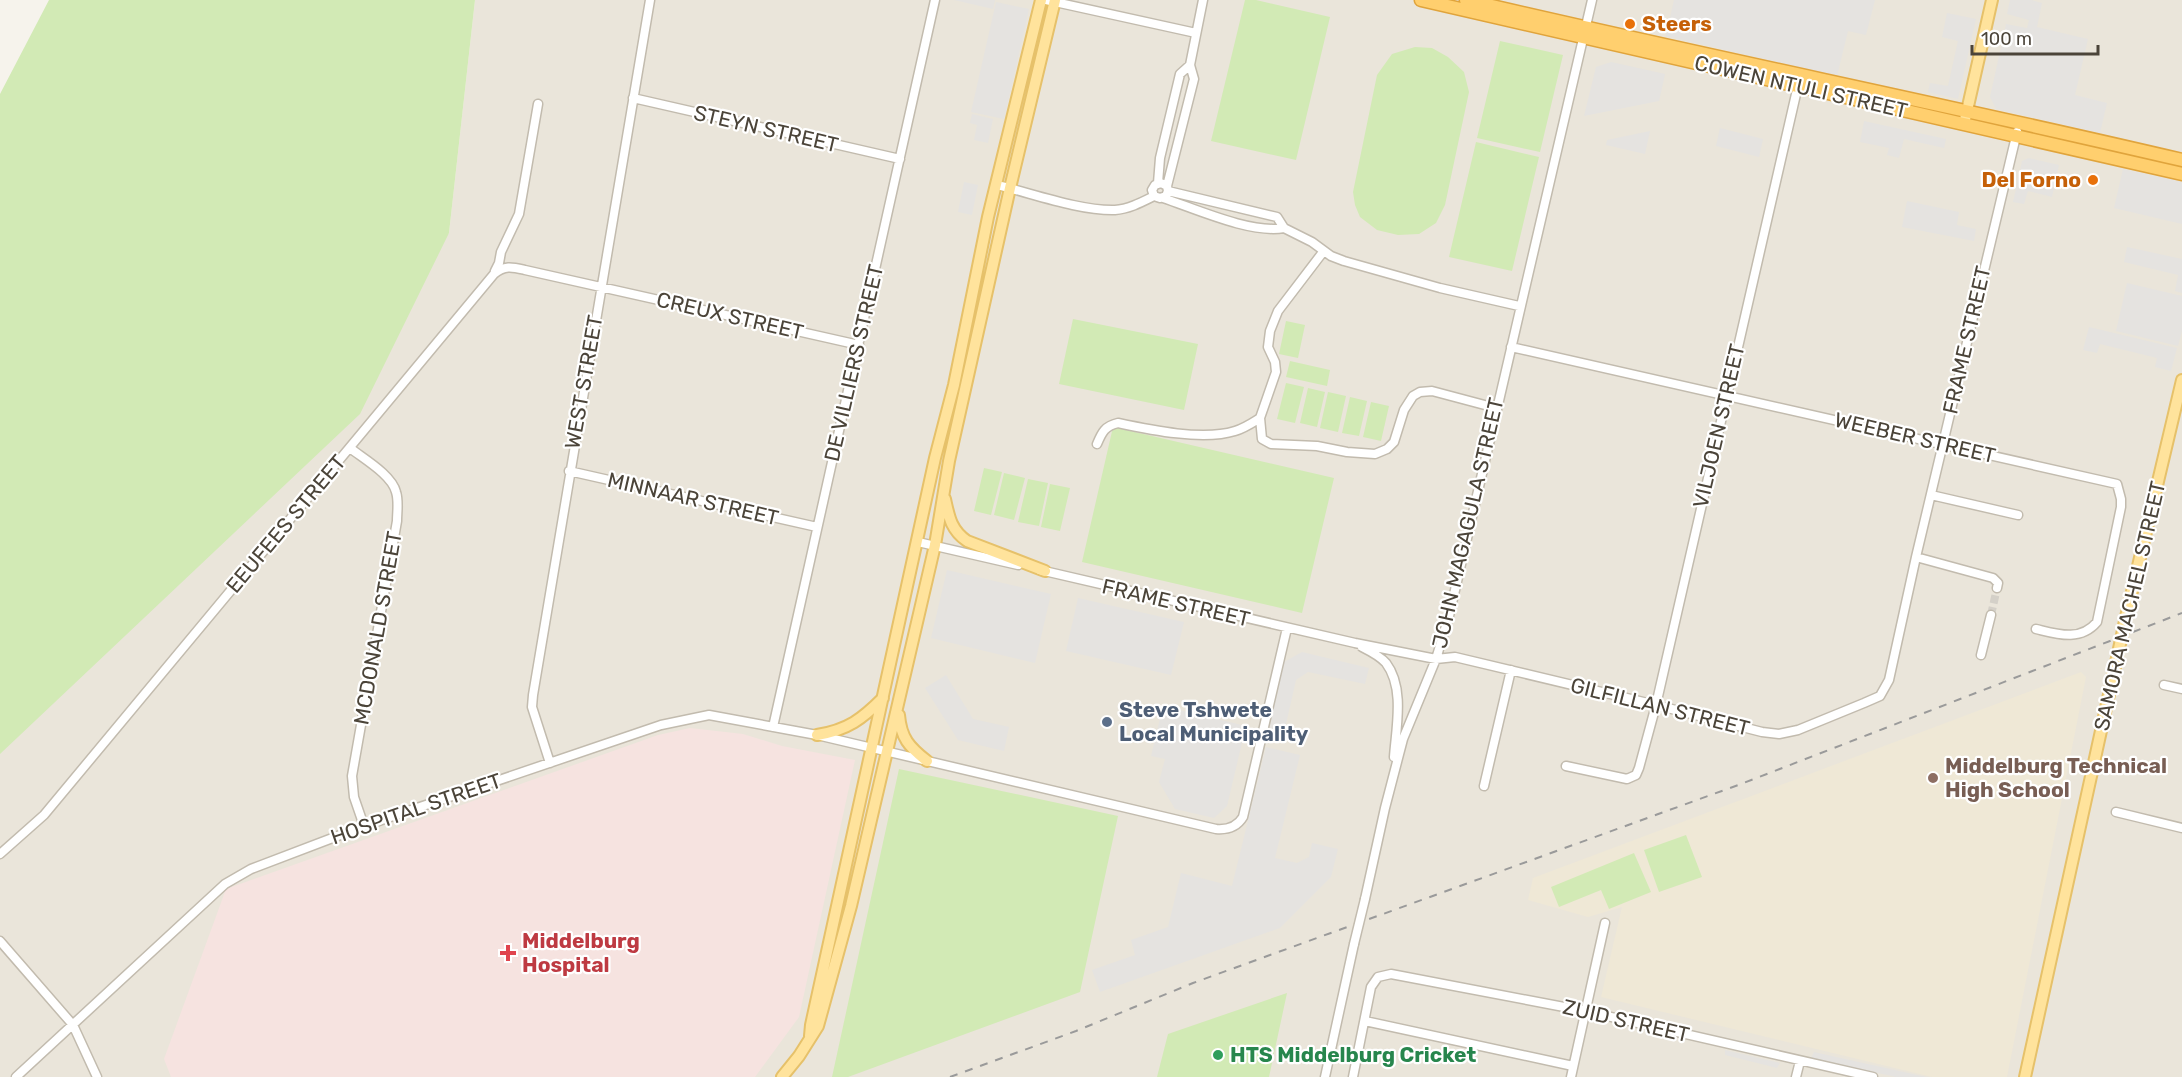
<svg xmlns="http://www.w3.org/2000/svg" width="2182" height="1077" font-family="Rubik,sans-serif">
	<rect width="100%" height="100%" fill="#f6f3ec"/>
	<path fill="#eae5da" d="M475,0H2182V1077H0V738L449,233Z"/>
	<path fill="#efe8d6" d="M2081,672L2086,677L2007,1077H1932L1601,997L1622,907L1588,917L1528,900L1533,878Z"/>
	<path fill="#f6e3e0" d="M690,728L743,734L782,746L855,760L799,1017L755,1077H171L164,1059L226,889L658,735Z"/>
	<path fill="#d2eab5" d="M49,0H475L449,233L360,414L0,754V94Z
		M1245,0H1256L1330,17L1296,160L1211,141Z
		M1500,41L1563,55L1540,152L1477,138Z
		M1415,47L1432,48L1448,57L1464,72L1469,92L1445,205L1436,223L1419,234L1398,235L1377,230L1360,217L1355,205L1353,192L1377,75L1392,54Z
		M1476,142L1539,157L1512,271L1449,257Z
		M1073,319L1198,344L1184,410L1059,384Z
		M1286,321L1305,325L1298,358L1279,354Z
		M1290,361L1330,370L1327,386L1286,377Z
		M1286,383L1304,387L1295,423L1277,419Z
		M1308,388L1325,392L1317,427L1300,423Z
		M1328,392L1346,396L1338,432L1320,428Z
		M1350,397L1367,401L1359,436L1342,433Z
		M1371,402L1389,406L1381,441L1363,437Z
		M1113,427L1334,478L1302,613L1082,562Z
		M984,468L1002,472L991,515L974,511Z
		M1004,473L1025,478L1014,520L994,515Z
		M1028,479L1048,483L1039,526L1018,522Z
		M1050,484L1070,488L1060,531L1041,527Z
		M899,769L1118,816L1080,992L848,1077H832Z
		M1686,835L1702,877L1659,892L1644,850Z
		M1634,853L1651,892L1609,909L1601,890L1559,907L1551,887Z
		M1287,993L1269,1077H1157L1168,1034Z"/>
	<path fill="#e5e3e0" d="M954,0H995L993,9Z
		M1674,0H1875L1866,35L1848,31L1837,76L1666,36Z
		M2010,0H2031L2042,3L2037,27L2088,39L2075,95L2107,103L2100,133L1996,109L1990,97L2006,24L2027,28L2029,20L2007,14Z
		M996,2L1029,9L1004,119L971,112Z
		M1947,13L1976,19L1958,99L1928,92L1930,83L1948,86L1958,41L1942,37Z
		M1611,62L1665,74L1659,101L1584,116L1596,67Z
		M972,114L993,119L988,143L974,140L977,125L970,123Z
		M1864,121L1946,139L1944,148L1904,139L1899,158L1887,155L1889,148L1860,142Z
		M1720,128L1763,139L1759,157L1716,146Z
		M1650,131L1645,154L1606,145L1607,140Z
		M2029,158L2059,165L2052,197L2028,191L2024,204L2013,202L2022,161Z
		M2123,169L2182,182V224L2114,208Z
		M964,182L978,185L972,215L958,212Z
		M1907,201L1959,212L1957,225L1976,229L1974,241L1902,227Z
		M2127,247L2182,259V293L2175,291L2178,275L2124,262Z
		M2127,283L2182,296V331L2178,346L2116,331Z
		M2089,327L2177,348L2171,371L2155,367L2157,358L2100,344L2097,353L2083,350Z
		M947,570L1051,594L1035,663L931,638Z
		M1078,598L1184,622L1171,675L1066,651Z
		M1302,652L1369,668L1365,684L1308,672L1296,680L1284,733L1268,729L1284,662Z
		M946,675L973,719L1009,727L1004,751L958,740L925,688Z
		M1163,706L1246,726L1227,806L1214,818L1175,809L1159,782L1165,759L1151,756Z
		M1266,747L1300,755L1275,858L1297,863L1309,857L1312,843L1338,849L1331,877L1280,928L1100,992L1092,970L1135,955L1131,940L1168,927L1181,873L1232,886Z
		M1725,1050L1780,1063L1777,1068L1725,1055Z
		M1814,1052L1926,1077H1896L1811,1058Z"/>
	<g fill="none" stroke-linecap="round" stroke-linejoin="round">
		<path stroke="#d4d0c8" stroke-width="8" stroke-dasharray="8 4" stroke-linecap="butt" d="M1991,615L1997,588"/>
		<g stroke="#c2bbae" stroke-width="11">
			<path id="minor" d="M1046,0L1196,33
				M633,98L900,159
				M1158,183L1160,158L1180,74L1190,65
				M997,185C1031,193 1080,211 1115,210C1129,209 1142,202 1154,196
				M1167,186L1194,79L1190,65L1203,0
				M1168,191L1166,196L1160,198L1154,196L1152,190L1155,185L1161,183L1167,186L1168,191L1277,217L1284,228L1312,242L1331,256L1344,261L1440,288L1519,306
				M1163,198C1196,209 1251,234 1284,228
				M1323,252L1278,311L1270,331L1268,347L1275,362L1276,372L1260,418L1262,439L1271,444L1317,446L1347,452L1375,454L1387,449L1394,442L1404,410L1413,396L1420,392L1432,391L1496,408
				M495,271L499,263L501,252L519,214L538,104
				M1511,347L2117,484L2121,499V507L2097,622C2080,642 2057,634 2036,629
				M1097,444C1102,432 1105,426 1118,423C1151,430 1203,441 1235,431C1245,428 1252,423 1260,418
				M350,448C364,459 392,475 396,492C399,501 397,512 397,521L352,776L354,797L364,826
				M569,471L817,527
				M1931,495L2018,515
				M918,542L1018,565
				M1916,557L1993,578L1998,583L1997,588
				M1040,570L1355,643L1436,659L1455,657L1656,705L1762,732L1779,734L1798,730L1864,703L1880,696L1889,680L1916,557L2017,132
				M1362,647C1370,651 1380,656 1386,663C1405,688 1396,728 1394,757
				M1981,655L1991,615
				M2164,685L2182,689
				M773,727L935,0
				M550,763L532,707L533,695L650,0
				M1566,766L1627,779L1636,775L1639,768L1656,705L1799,81
				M1484,786L1511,670
				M2116,812L2182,828
				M0,854L44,815L494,274C505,265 512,267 525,270L859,345
				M1365,899L1385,808L1403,739L1436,659L1449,616L1592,0
				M0,941L73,1025L97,1077
				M1365,1021L1573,1066
				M16,1077L225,884L251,869L364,826L661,725L709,715L817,735L1216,829C1228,830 1237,827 1243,817L1287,628
				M1325,1077L1354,944
				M1353,1077L1371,987L1378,977L1391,974L1585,1011L1873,1077
				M1571,1077L1605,923
				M1796,1077L1800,1061"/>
		</g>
		<g stroke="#e6c16a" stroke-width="14">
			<path id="major" d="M1964,124L1992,0
				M945,499C949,517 951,530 967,541L1045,571
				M2125,621L2182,380
				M899,715C901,738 909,747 927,761
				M817,735C848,730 862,719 883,698
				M810,1036L811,1025L935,458L954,385L988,217L1041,0
				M782,1077L799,1056L818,1026L851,906L935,545L949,461L1010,188L1055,0
				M2025,1077L2115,667"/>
		</g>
		<g stroke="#e0a43c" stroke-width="15">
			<path id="highway" d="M1421,0L2182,174
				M1466,0C1704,56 1944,104 2182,160"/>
		</g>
		<use href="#minor" stroke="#fff" stroke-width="8"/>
		<use href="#major" stroke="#ffe39c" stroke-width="10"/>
		<use href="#highway" stroke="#ffcf6e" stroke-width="12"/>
		<path stroke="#9a9a9a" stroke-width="2" stroke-dasharray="8 8" stroke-linecap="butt" d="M950,1077L1076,1031L1193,983L1741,784L2182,613"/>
		<g stroke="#c2bbae" stroke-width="11" stroke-linecap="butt">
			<path id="minor-bridge" d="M1354,944L1365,899"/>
		</g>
		<g stroke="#e6c16a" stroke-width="14" stroke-linecap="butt">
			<path id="major-bridge" d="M2115,667L2125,621"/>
		</g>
		<use href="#minor-bridge" stroke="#fff" stroke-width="8"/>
		<use href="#major-bridge" stroke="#ffe39c" stroke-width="10"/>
	</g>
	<g fill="#e8710a" stroke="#fff" stroke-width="2">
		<circle cx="1630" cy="24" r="6"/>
		<circle cx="2093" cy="180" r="6"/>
	</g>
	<circle fill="#5c6f8a" stroke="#fff" stroke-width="2" cx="1107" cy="722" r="6"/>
	<circle fill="#8d6e63" stroke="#fff" stroke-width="2" cx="1933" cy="778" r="6"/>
	<path fill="#e0444e" stroke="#fff" stroke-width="2" d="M505 944h6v6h6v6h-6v6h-6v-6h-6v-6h6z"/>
	<circle fill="#2e9e5b" stroke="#fff" stroke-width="2" cx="1218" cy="1055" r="6"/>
	<g text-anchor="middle" stroke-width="4.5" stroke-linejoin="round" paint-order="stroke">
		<g font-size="21" font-weight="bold" fill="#c56008" stroke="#fff" text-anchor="start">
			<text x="1642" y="31">Steers</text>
			<text x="2081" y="187" text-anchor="end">Del Forno</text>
		</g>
		<g font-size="21" fill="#4b4439" stroke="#fff">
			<text transform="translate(1801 87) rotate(13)" y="7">COWEN NTULI STREET</text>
			<text transform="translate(766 129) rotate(13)" y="7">STEYN STREET</text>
			<text transform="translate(730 316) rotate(13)" y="7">CREUX STREET</text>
			<text transform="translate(1967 340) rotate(-77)" y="7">FRAME STREET</text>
			<text transform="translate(854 363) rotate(-77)" y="7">DE VILLIERS STREET</text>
			<text transform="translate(584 382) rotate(-80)" y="7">WEST STREET</text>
			<text transform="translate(1719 426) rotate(-77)" y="7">VILJOEN STREET</text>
			<text transform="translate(1915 438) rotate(13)" y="7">WEEBER STREET</text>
			<text transform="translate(693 499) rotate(13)" y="7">MINNAAR STREET</text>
			<text transform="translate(1468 523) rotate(-77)" y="7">JOHN MAGAGULA STREET</text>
			<text transform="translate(286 524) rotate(-50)" y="7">EEUFEES STREET</text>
			<text transform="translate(1176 603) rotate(13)" y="7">FRAME STREET</text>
			<text transform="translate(2130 606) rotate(-77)" y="7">SAMORA MACHEL STREET</text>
			<text transform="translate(378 628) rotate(-80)" y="7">MCDONALD STREET</text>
			<text transform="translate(1660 707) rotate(14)" y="7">GILFILLAN STREET</text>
			<text transform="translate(416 809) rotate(-19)" y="7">HOSPITAL STREET</text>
			<text transform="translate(1626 1021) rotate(13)" y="7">ZUID STREET</text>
		</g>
		<g font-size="21" font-weight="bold" fill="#4e5e75" stroke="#fff" text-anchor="start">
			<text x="1119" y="717">Steve Tshwete<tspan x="1119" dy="24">Local Municipality</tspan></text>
		</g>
		<g font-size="21" font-weight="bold" fill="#785e54" stroke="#fff" text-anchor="start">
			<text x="1945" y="773">Middelburg Technical<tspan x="1945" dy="24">High School</tspan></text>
		</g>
		<g font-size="21" font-weight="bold" fill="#be3a42" stroke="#fff" text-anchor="start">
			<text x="522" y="948">Middelburg<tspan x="522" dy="24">Hospital</tspan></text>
		</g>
		<g font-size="21" font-weight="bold" fill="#27864d" stroke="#fff" text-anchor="start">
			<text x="1230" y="1062">HTS Middelburg Cricket</text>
		</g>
	</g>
	<path d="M1972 45v9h126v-9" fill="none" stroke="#4b4439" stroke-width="3"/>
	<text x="1981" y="45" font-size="18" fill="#4b4439" stroke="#ffffff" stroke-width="4.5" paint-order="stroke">100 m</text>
</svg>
